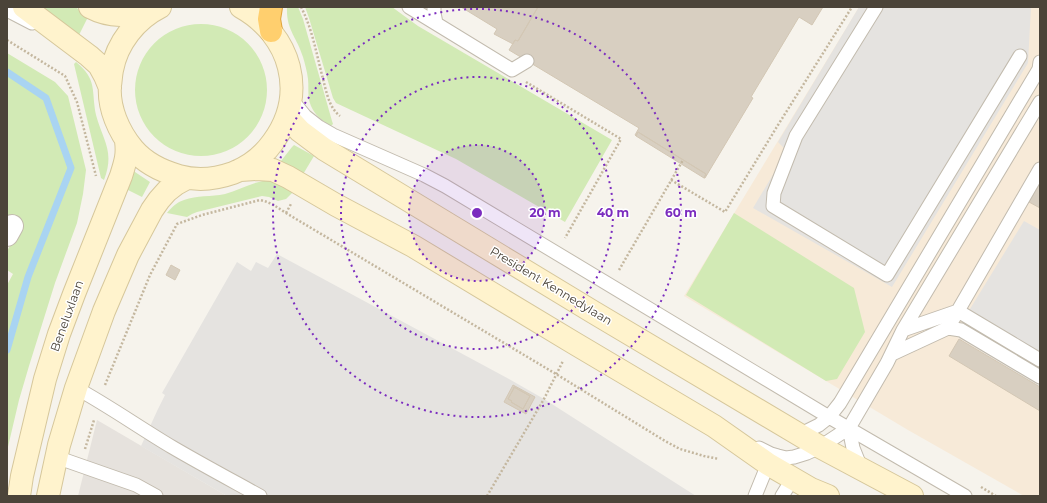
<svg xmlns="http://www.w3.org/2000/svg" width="1047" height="503" font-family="Montserrat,sans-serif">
	<rect width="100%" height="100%" fill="#f6f3ec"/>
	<path fill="#f7ead8" d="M859,7H1040V496H1024L908,430L684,296Z"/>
	<path fill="#e6e2dd" d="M97,420L227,496H78Z"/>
	<path fill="#d2eab5" d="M42,7H75L88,15V17L79,35Z
		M287,7H298L303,19L332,121L333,124L331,126C322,121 315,115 311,106C307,97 309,88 308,79C307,71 305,64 303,57C297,37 286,30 287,7Z
		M305,7H392L418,26L612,140L565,222L456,159L336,103L333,98L309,18Z
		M135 90a66 66 0 1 1 132 0a66 66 0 1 1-132 0Z
		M7,53L55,82L68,96L86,170L83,194L77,223L55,283L29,366L19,400L7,451V285L13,274L7,270V251L21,227L7,218Z
		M76,62C98,80 91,91 96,115C103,141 115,151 104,180L101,178L74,64Z
		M294,145L314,156L302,176L281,163V161L292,147Z
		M132,170L150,182L142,197L124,188Z
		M270,180L293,192L286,199L278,201L269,197L262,196L197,212L192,214L187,217L167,213C172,207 177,202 184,200C197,195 211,197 225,194C240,190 254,181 270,180Z
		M734,213L854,288L865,332L837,379L826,381L686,295Z"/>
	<path fill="#e5e3e0" d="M859,7H1031L1028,63L892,287L753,208L784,156L785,149L778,142Z
		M1024,221L1040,230V387L954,335Z
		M277,254L509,379L544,399L696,496H227L141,446L158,409L165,395L162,393L237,262L251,271L256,262L268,268Z"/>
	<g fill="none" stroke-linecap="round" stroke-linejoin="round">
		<path stroke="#a9d4f2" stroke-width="7" d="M7,72L46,98L71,168L28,277L7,350"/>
	</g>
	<path fill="#d8cfc1" stroke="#d3c7b4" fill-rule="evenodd" d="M461,7H538L518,41L515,40L513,44L494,34L497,29Z
		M538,7H823L812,25L799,17L751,97L753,98L705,178H704L706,174L638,132L636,136L635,135L639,128L509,50L515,40L518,41Z
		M638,132L706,174L704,178L636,136Z
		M1040,183V208L1029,202Z
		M171,265L180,270L175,280L166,275Z
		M959,339L1040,387V411L949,356Z
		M513,385L535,397L526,414L504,402ZM514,387L530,396L523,409L511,402L512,401L508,399L514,388H513Z
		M514,387L530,396L523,409L511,402L512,401L508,399L514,388H513Z"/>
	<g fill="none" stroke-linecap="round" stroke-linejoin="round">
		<g stroke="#c2bbae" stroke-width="15">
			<path id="lane" d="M409,7L512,70L527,61
				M434,7V13L436,23
				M876,7L796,136L774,193L773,206L887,275L1020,56
				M7,10L32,23
				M291,99L305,116L319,127L333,135L424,175L445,186L829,417L965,496
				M958,311L1040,360
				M948,328L1040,169
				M903,330L958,311
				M892,354L948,328L961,330L1040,377
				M76,388C109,406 140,428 172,447C201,464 231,480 260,496
				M849,428L853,448L861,468
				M799,435L819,425L829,417L840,403L1039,69L1040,62
				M759,448L771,454L778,456L786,458L794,457L807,453L820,447L849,428L887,363L903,330L1040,102
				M56,457L136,485L156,496
				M755,496L768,464
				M782,496L793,478"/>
		</g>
		<g stroke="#c2bbae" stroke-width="24">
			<path id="street" d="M7,235L12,226"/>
		</g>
		<g stroke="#d6c79b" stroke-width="24">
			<path id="secondary" d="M24,7L89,56L99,65L105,76L110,88
				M90,7C111,18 129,16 152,11
				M160,7C136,19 117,43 112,70C111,74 111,80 110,85C108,108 119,132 133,149C145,163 161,171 179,176C197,181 216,179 233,173C249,167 263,156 273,142C308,94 291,35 241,7
				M287,117L300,131L324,149L593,312L820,447L912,496
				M240,170L256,169L273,170L288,177L336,205L413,246L574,343L714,426L768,464L811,489L828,496
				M19,496L22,476L45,379L59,334L74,294L121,176C125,163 128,155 126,141
				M48,496L59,445L76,388L104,311L128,255L152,210L159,200L167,191L176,184L187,178"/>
		</g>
		<g stroke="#e0a43c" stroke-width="24">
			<path id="highway" d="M271,7L269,19L271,31"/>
		</g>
		<path stroke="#c4b79f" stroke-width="2.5" stroke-dasharray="2 2" stroke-linecap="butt" d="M301,7C312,28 316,52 322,75C326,89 328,107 340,116
			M7,40L65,76L77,102L96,176
			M526,82L621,139L565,238
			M671,180L725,212L778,125L852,7
			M286,213L291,204
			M619,270L683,160
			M105,385L150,275L177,224L202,215L260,200C270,202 277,207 286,213L556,374L665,441L680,449L704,456L719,459
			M85,449L94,420
			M981,487L996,496
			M487,496L544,399L563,361"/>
		<use href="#lane" stroke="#fff" stroke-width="13"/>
		<use href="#street" stroke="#fff" stroke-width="22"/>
		<use href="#secondary" stroke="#fff3cd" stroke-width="22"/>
		<use href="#highway" stroke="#ffcf6e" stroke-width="22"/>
	</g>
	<circle cx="477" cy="213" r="68" fill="#7b2cbf" fill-opacity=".12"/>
	<g fill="none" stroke="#7b2cbf" stroke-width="2" stroke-dasharray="2 4">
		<circle cx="477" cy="213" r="68"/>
		<circle cx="477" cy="213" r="136"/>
		<circle cx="477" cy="213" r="204"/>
	</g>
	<g text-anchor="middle" stroke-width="3" stroke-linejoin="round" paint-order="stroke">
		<g font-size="12" fill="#4b4439" stroke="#fff">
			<text transform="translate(551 286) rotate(31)" y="4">President Kennedylaan</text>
			<text transform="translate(67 316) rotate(-70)" y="4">Beneluxlaan</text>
		</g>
	</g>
	<circle cx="477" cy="213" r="6" fill="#7b2cbf" stroke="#fff" stroke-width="2"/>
	<g font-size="12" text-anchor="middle" font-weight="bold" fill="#7b2cbf" stroke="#fff" stroke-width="3" stroke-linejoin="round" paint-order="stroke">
		<text x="545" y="217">20 m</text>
		<text x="613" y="217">40 m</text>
		<text x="681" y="217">60 m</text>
	</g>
	<rect width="1047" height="503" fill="none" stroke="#4b4439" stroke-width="16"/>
</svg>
